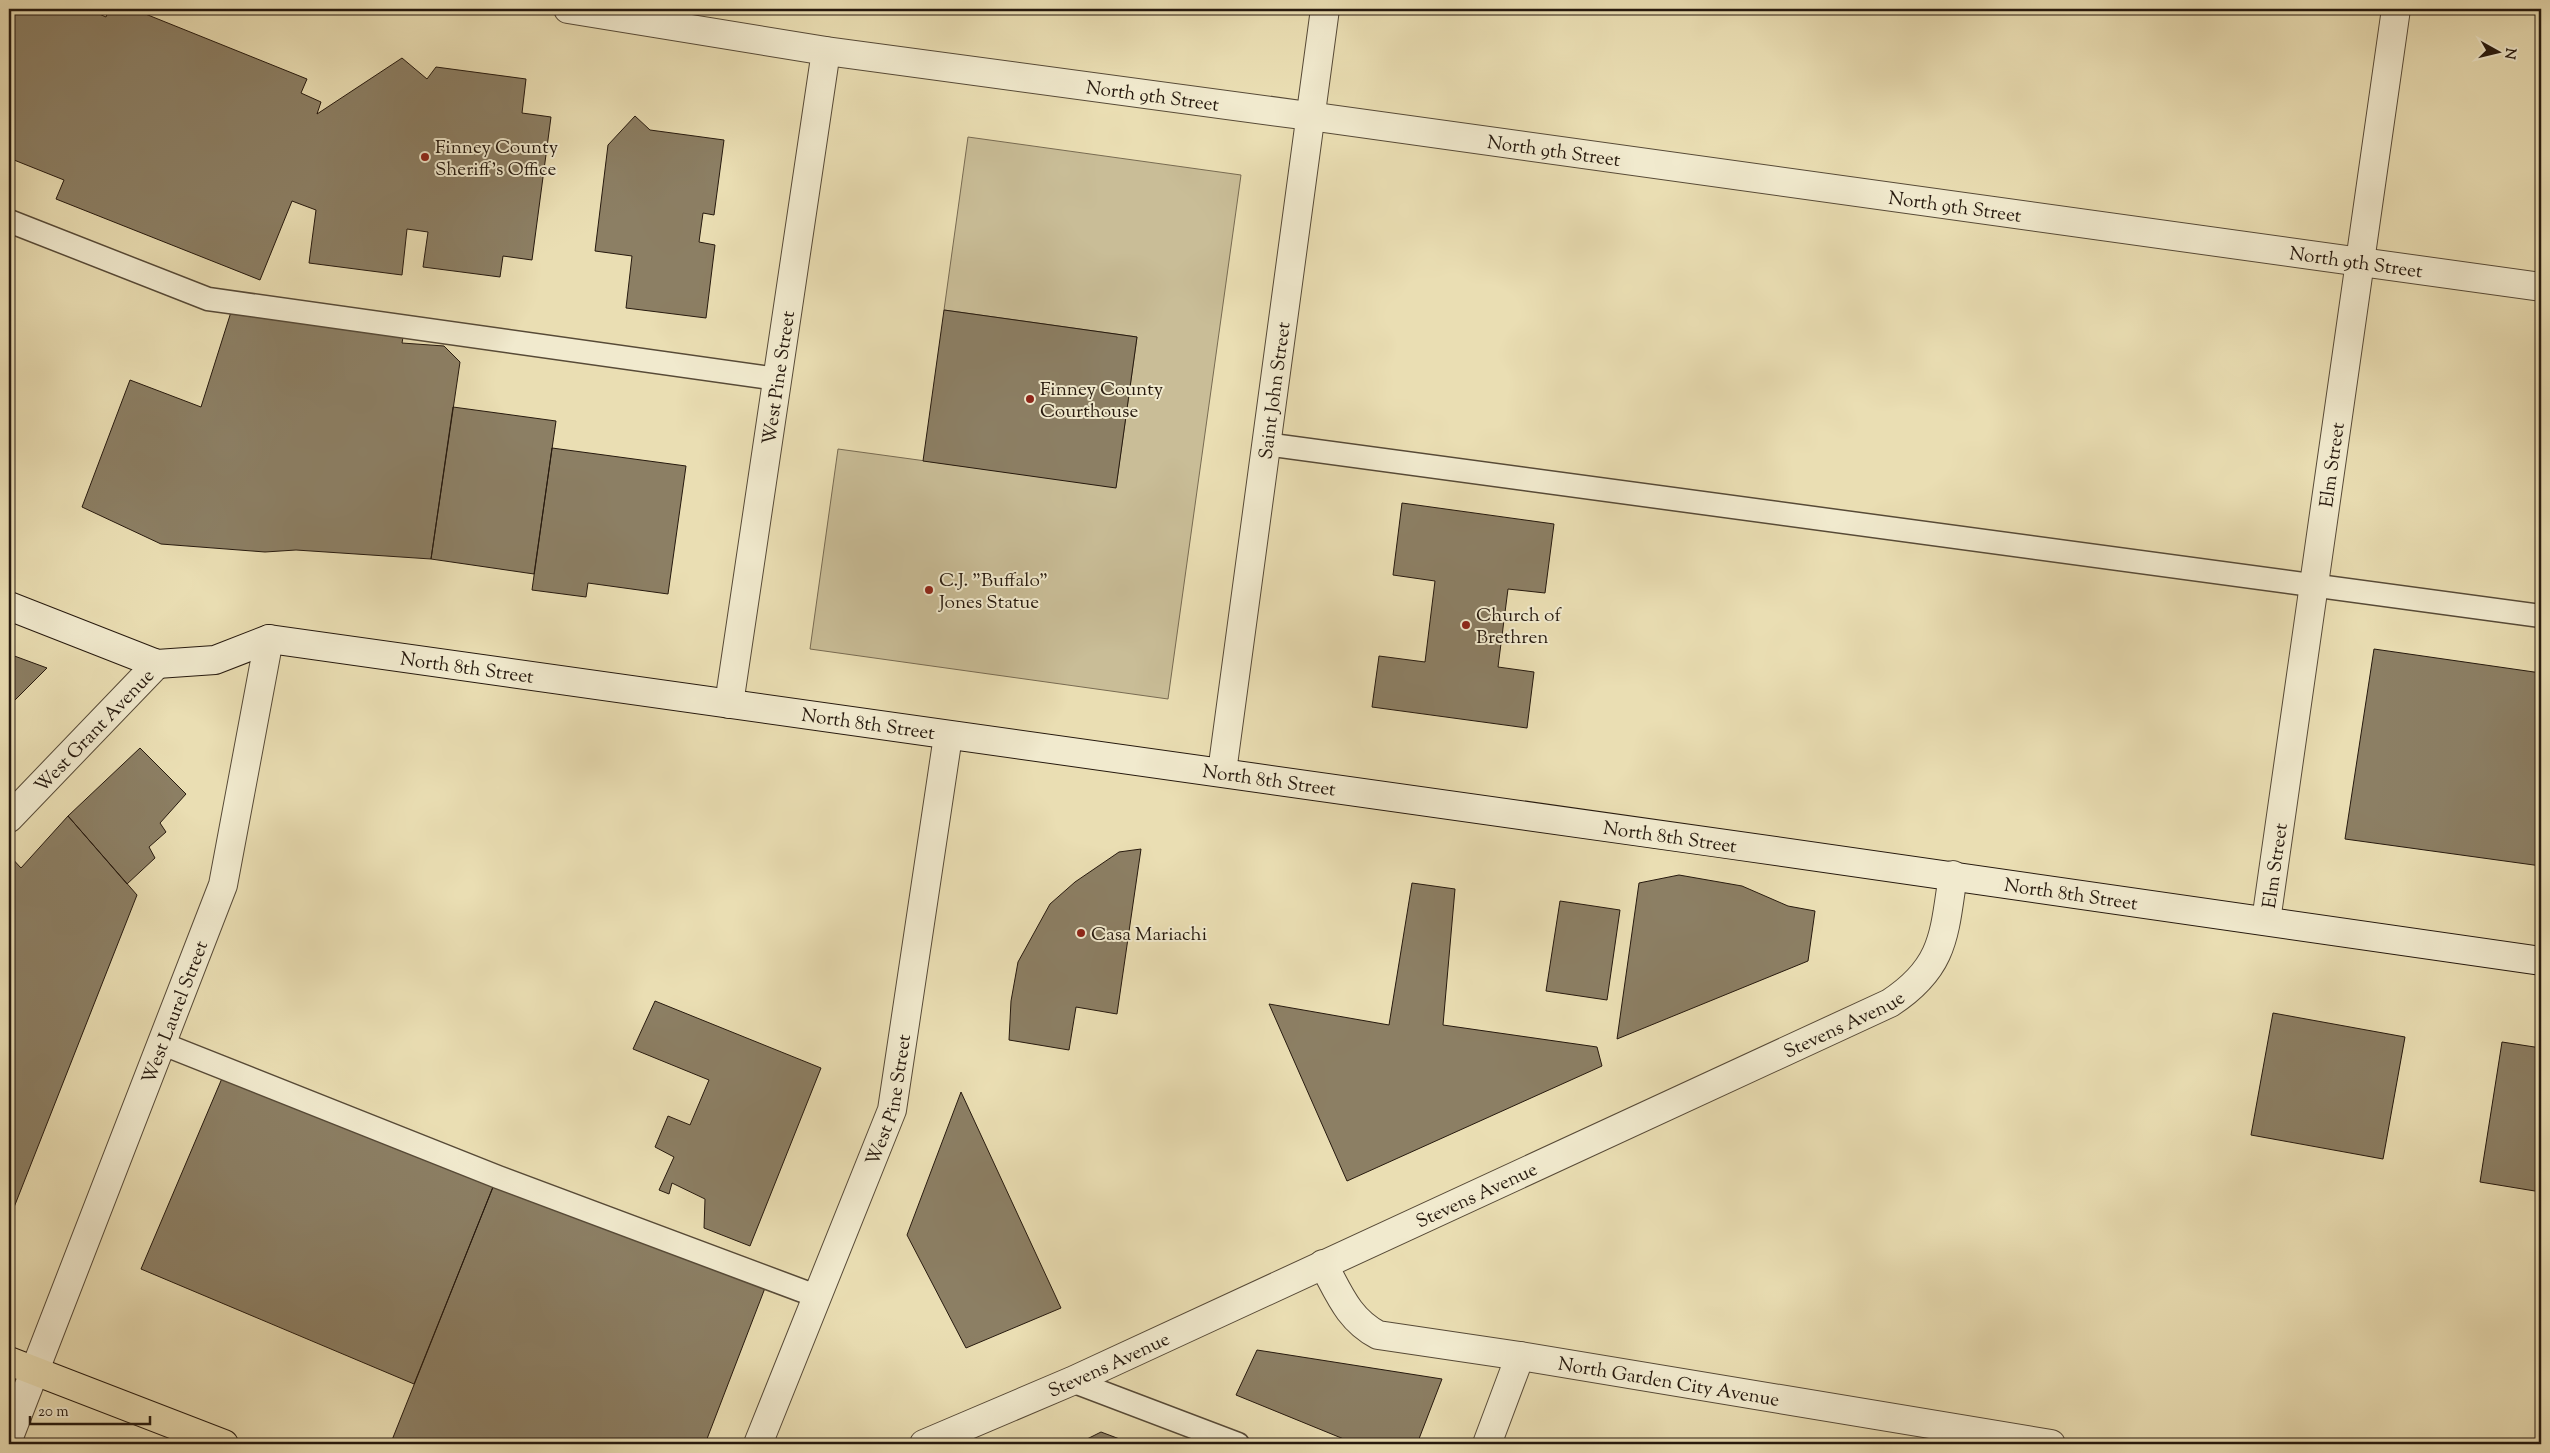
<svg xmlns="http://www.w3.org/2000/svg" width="2550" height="1453" font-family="'Sorts Mill Goudy',serif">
	<rect width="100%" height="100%" fill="#eadeb3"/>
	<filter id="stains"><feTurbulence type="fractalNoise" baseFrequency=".004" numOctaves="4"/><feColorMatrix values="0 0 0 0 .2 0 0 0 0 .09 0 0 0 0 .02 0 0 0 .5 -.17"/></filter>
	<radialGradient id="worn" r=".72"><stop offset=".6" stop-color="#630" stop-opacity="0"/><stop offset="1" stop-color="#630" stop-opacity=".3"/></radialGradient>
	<path fill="#c9bd97" stroke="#786b52" d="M968,137L1241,175L1168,699L810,649L838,449L1116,487L1137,337L944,310Z"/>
	<path fill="#8c7f64" stroke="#26190e" d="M9,9H88L106,17L109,9H133L307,79L301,93L321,102L317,114L402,58L427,79L436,67L526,79L522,113L551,117L532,260L503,256L500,277L423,267L428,232L407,229L402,275L309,263L316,210L292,201L260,280L56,199L64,180L9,158Z
		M1219,9H1249V13Z
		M635,116L650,130L724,140L714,215L703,213L699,242L715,245L706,318L626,308L632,256L595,251L608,145Z
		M944,310L1137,337L1116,488L923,461Z
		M231,312L405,326L402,343L444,346L460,362L431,559L296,550L265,552L161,544L82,507L130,380L201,407Z
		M453,407L556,421L534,574L431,559Z
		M552,448L686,466L668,594L588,583L586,597L532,590Z
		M1402,503L1554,524L1545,593L1508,589L1498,667L1534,672L1527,728L1372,707L1379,656L1425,662L1435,581L1393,575Z
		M2374,649L2541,673V866L2345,839Z
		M9,654L47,668L9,706Z
		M140,748L186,794L160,823L166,832L149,847L155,858L127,884L68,816Z
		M68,816L137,895L9,1220V855L21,868Z
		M1141,849L1117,1014L1076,1007L1069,1050L1009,1040L1011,1001L1018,962L1050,904L1075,882L1119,852Z
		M1679,875L1742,886L1788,906L1815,911L1808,961L1617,1039L1639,883Z
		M1412,883L1455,889L1443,1025L1597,1047L1602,1066L1347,1181L1269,1004L1389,1025Z
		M1560,901L1620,910L1607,1000L1546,991Z
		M655,1001L821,1068L750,1246L704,1228L705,1199L672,1183L669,1194L659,1190L674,1157L655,1147L668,1116L690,1125L709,1080L633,1049Z
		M2273,1013L2405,1037L2383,1159L2251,1135Z
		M2502,1042L2541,1048V1192L2480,1182Z
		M223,1076L495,1182L414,1384L141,1269Z
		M961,1092L1061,1308L966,1348L907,1235Z
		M495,1182L765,1288L705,1444H404L392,1440Z
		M1257,1350L1442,1379L1417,1444H1356L1236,1395Z
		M1101,1432L1133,1444H1077Z"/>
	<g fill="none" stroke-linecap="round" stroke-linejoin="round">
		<g stroke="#574a37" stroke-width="25">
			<path id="lane" d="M9,221L208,299L778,379
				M1265,444L2541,616
				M163,1044L498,1177L816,1296
				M1072,1381L1238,1444"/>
		</g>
		<g stroke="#574a37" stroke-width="30">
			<g id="street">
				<path id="s1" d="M568,9L826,51L1309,116L2541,287"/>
				<path id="s2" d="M729,704L826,51"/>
				<path id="s3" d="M1222,772L1325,9"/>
				<path id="s4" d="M9,818L157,664"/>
				<path id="s5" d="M2266,921L2396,9"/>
				<path id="s6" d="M1323,1264C1339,1293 1348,1319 1378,1335L1520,1356L2051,1444"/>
				<path id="s7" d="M9,1437L223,885L269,639"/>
				<path id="s8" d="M758,1444L892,1110L948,736"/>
				<path id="s9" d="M924,1444L1072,1381L1890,1003C1945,967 1944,934 1953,875"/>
				<path d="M1487,1444L1520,1356"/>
			</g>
		</g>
		<g stroke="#26190e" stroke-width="30">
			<g id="secondary">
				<path id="s10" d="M9,606L157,664L215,660L269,639C1027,745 1784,851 2541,961"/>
			</g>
		</g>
		<g stroke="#26190e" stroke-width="30">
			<path id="primary" d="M9,1361L224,1444"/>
		</g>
		<use href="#lane" stroke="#f1eace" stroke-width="22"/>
		<use href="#street" stroke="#f1eace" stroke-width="28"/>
		<use href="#secondary" stroke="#f1eace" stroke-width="28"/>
		<use href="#primary" stroke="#eadeb3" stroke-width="28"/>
	</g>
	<g fill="#8f2418" stroke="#f1eace" stroke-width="2">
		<circle cx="425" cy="157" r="5"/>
		<circle cx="1030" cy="399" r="5"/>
		<circle cx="929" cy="590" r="5"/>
		<circle cx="1466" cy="625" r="5"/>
		<circle cx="1081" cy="933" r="5"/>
	</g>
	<g text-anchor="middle" stroke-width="4" stroke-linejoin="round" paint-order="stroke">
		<g font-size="19" fill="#26190e" stroke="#f1eace">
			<text dy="7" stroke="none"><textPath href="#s1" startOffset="591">North 9th Street</textPath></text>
			<text dy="7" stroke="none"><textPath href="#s1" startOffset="996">North 9th Street</textPath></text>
			<text dy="7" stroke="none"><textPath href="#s1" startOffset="1401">North 9th Street</textPath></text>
			<text dy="7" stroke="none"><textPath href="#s1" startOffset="1806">North 9th Street</textPath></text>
			<text dy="7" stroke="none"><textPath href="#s2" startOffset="330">West Pine Street</textPath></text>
			<text dy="7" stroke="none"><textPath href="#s3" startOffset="385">Saint John Street</textPath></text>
			<text dy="7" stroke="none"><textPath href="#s5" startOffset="461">Elm Street</textPath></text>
			<text dy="7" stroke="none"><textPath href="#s10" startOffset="475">North 8th Street</textPath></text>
			<text dy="7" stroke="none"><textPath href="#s10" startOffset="880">North 8th Street</textPath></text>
			<text dy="7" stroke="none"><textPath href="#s4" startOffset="122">West Grant Avenue</textPath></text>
			<text dy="7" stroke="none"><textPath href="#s10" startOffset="1285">North 8th Street</textPath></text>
			<text dy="7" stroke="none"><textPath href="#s10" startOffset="1690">North 8th Street</textPath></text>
			<text dy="7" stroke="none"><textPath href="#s5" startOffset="56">Elm Street</textPath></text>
			<text dy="7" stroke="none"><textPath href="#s10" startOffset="2095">North 8th Street</textPath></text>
			<text dy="7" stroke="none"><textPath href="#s7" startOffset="456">West Laurel Street</textPath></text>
			<text dy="7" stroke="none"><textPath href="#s9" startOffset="1011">Stevens Avenue</textPath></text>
			<text dy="7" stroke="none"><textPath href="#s8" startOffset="369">West Pine Street</textPath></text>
			<text dy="7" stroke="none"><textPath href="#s9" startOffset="606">Stevens Avenue</textPath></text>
			<text dy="7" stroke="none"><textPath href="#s9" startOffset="201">Stevens Avenue</textPath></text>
			<text dy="7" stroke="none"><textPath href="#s6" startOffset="386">North Garden City Avenue</textPath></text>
		</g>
		<g font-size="19" fill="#26190e" stroke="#f1eace" text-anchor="start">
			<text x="435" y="153">Finney County<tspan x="435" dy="22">Sheriff's Office</tspan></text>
			<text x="1040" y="395">Finney County<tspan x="1040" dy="22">Courthouse</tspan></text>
			<text x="939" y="586">C.J. "Buffalo"<tspan x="939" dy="22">Jones Statue</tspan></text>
			<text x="1476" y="621">Church of<tspan x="1476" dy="22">Brethren</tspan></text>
			<text x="1091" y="940">Casa Mariachi</text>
		</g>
	</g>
	<rect width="2550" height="1453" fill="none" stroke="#eadeb3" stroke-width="30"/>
	<rect x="10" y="10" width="2530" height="1433" fill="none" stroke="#26190e" stroke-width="2.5"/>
	<rect x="15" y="15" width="2520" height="1423" fill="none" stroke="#26190e"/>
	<g transform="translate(2498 52) rotate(98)" stroke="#f1eace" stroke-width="4" paint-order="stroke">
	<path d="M0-4L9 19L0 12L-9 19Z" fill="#26190e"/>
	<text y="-8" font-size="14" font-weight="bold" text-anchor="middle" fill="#26190e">N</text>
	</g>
	<path d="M30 1416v8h120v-8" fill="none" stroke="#26190e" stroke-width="2.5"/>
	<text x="38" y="1416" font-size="15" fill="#26190e" stroke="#f1eace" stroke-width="4" paint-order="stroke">20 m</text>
	<rect width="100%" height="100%" filter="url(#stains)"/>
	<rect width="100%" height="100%" fill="url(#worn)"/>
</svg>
